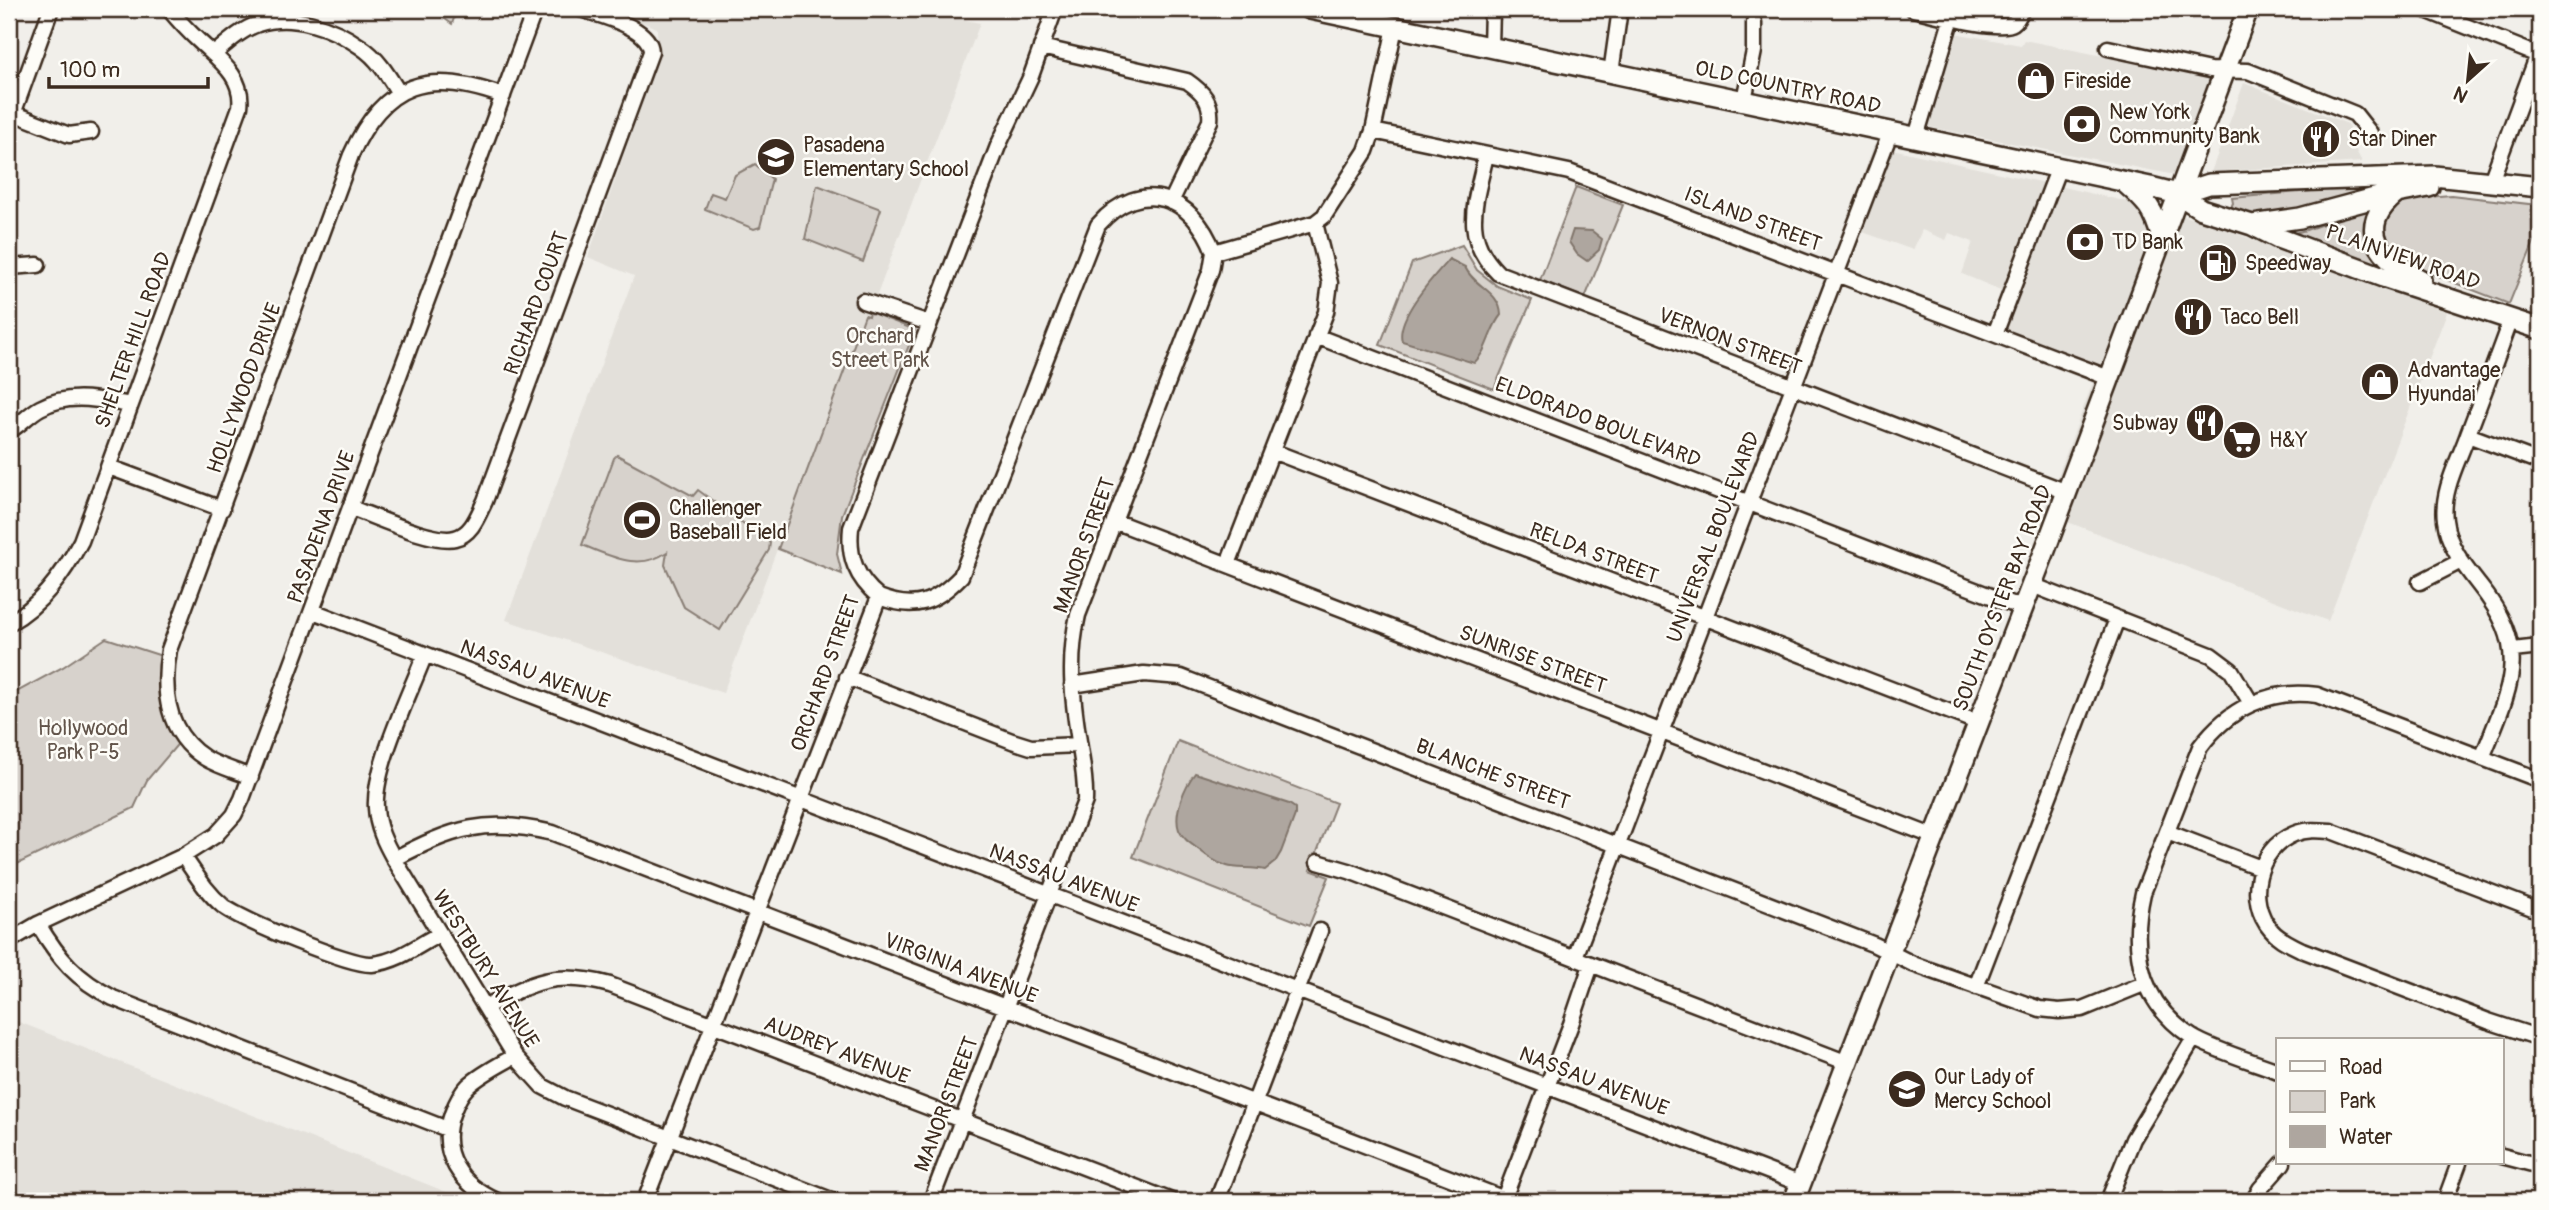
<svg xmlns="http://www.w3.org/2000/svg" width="2549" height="1210" font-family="Pangolin,sans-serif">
	<rect width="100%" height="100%" fill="#f1efea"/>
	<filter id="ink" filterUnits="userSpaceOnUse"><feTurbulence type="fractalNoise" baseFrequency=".0143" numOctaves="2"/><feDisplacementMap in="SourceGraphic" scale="14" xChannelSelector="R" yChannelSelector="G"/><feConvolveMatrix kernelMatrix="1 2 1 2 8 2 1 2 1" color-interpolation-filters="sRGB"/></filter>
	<g filter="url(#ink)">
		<path fill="#e3e0da" d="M608,9H912L980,23L869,316L865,315L723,693L506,620L634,276L588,257L658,58L657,28Z
			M1954,33L2021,45L2024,40L2212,78L2175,175L1924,126Z
			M2244,83L2348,124L2353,145L2362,162L2211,172Z
			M1874,145L2138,204L2203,221L2447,312L2328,621L2044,513L2099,366L1993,323L2003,291L1962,274L1973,242L1949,233L1946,240L1922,230L1913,250L1846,226Z
			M9,1018L469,1201H9Z"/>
		<path fill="#d7d2cc" stroke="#897e75" stroke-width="2" d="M431,9H457L452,24Z
			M755,164L772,179L760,227L754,229L705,209L711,193L725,198L735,175Z
			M2389,184L2311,213L2249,216L2230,209L2233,203L2232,198Z
			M817,185L881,209L863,262L805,239Z
			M1576,187L1623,205L1585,298L1540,280Z
			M2451,195L2537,205L2536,237L2509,304L2393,259L2385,248L2383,220L2403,199Z
			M2374,206C2372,239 2365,252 2395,274L2282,236L2306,230Z
			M1462,245L1477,270L1497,286L1532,300L1494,389L1380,345L1412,263Z
			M870,312L915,330L842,515L837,554L842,574L778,549L865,315L869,316Z
			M617,455L693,496L698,490L770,543L769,550L720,630L684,607L665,565L667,552C639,572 611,556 582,545L614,458Z
			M106,638L168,658L165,674L182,739L147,780L134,808L9,868V696L63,667Z
			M1178,741L1336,803L1310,870L1329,877L1309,926L1133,857Z"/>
		<path fill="#aea69f" stroke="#80746b" stroke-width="2" d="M1573,230L1592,231L1602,239L1599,250L1587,261L1577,254L1569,242Z
			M1449,259L1465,267C1474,287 1500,291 1501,315C1489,329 1488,351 1474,363L1402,341C1395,318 1435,275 1449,259Z
			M1195,773L1289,804L1295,808V815L1281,852L1275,862L1265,870C1253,867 1236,869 1227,866C1216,863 1207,856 1198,849C1191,844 1182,838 1179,830C1173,813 1185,786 1195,773Z"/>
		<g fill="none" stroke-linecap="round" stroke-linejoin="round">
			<g stroke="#3b2a1e" stroke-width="19">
				<path id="minor" d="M1913,9C1931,13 2000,32 2013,23C2018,20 2020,14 2022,9
					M2423,9L2538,55
					M1041,47L1187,81C1203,92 1212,102 1210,121L1171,202
					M1491,47L1492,9
					M2108,48L2210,70L2248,71L2355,114L2370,133
					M214,54C227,43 242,29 258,24C292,12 334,28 361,47C378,58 389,77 399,93
					M1611,73L1620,9
					M1744,100L1754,51V22
					M13,113L69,135L91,132
					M9,125L51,9
					M1373,131L1569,172L2109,378
					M1916,137L1952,17
					M1486,155C1476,201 1460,236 1498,273L2067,492
					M2491,181L2540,49
					M9,267L38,265
					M863,301L929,323
					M1995,334L2059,167
					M1316,336L2022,608
					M9,431C20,425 29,414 40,408C69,392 100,400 131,405
					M2468,435L2540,462
					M1272,451L1979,723
					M109,467L222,509
					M351,508C374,516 434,544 455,538C472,534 478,515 485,501L651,52C651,27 601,16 581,9
					M1114,521L1935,837
					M1228,564L1326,312L1330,283L1315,223
					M2420,582L2461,561
					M2032,585L2211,655L2231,670L2251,703
					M879,597C915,611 935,603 961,576L1098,225C1141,176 1193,196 1214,252
					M313,611L1801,1184
					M9,623C42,605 64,573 81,541L240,107C244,77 219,60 199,41C188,31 178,20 169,9
					M2513,650L2540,647
					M425,654C410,694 373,768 376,808C377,827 385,843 394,859L515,1056L542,1086L565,1098L834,1201
					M847,677L1012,741L1031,747L1079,745
					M1072,685L1144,674L1181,677L1875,945L1913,964L2040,1009L2059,1011L2082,1009L2146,983
					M2482,758C2510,687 2533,652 2479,585C2464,566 2448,546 2445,520C2441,491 2459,460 2468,434C2483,395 2497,357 2511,319
					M251,777C236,771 218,766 205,758C167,734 162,691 169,650L351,155C384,81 429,69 503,96
					M2167,832L2261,868
					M183,856C195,873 206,892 223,906C241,920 351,966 372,964C396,962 418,946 439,934
					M394,859C453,828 486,817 553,833L1510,1201
					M1318,862L1349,871L1848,1063
					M2540,911L2331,831C2318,830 2306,829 2294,834C2257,849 2245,900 2271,930C2279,940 2291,944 2302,950L2488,1021L2540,1038
					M38,924C59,959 76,979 113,998L447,1129
					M9,941L38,924L183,856L216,835L234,815L242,799L535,9
					M1575,957L1891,131
					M1976,987L2117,619
					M485,1007C533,982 555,970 610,985L1172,1201
					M2278,1071C2254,1062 2211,1049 2192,1037C2140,1003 2130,950 2143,893L2200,747C2228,709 2269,688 2317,695L2540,780
					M2502,1156L2540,1166
					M497,1201C461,1185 438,1154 452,1114C456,1103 460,1094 468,1086C481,1074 499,1065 515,1056
					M645,1201L879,597C856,578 848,557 851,528L998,146L1031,76L1055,9
					M931,1201L1085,801C1086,780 1082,762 1079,741C1072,697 1068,658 1078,615L1211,270L1214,252L1315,223L1324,216L1366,151L1373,131L1395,27
					M1217,1201L1320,931
					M1503,1201L1571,1024L1591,965
					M2108,1201L2133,1139L2194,1038
					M2253,1201L2260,1189L2283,1163
					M2445,1201L2459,1163"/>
			</g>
			<g stroke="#3b2a1e" stroke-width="24">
				<path id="major" d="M1310,9L2150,187L2178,194L2201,209L2252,225L2278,238L2383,277L2540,329
					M2124,182C2147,202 2154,209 2162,239
					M2397,193C2352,228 2382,260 2421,280
					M2178,194L2209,184L2434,176L2540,187
					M2252,225L2300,218L2386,195L2429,187
					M1794,1201L2044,553L2248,9"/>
			</g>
			<use href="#minor" stroke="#fdfcf7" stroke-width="14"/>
			<use href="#major" stroke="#fdfcf7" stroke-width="19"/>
		</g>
	</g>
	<defs>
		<g id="shop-disc" transform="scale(2.0125)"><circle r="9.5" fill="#3b2a1e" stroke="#fdfcf7"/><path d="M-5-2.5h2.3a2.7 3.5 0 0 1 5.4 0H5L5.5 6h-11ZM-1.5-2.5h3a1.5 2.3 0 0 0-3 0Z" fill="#fff"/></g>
		<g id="bank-disc" transform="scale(2.0125)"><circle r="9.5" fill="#3b2a1e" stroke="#fdfcf7"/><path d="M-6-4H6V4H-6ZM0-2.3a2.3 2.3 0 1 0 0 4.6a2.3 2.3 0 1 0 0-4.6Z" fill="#fff"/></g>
		<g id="restaurant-disc" transform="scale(2.0125)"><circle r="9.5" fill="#3b2a1e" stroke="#fdfcf7"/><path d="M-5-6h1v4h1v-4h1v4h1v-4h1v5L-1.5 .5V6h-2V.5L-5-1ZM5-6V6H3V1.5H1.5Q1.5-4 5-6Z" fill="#fff"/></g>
		<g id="school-disc" transform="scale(2.0125)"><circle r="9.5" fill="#3b2a1e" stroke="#fdfcf7"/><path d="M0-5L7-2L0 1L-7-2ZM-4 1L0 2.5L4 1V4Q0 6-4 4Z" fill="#fff"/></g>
		<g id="fuel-disc" transform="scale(2.0125)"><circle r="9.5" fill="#3b2a1e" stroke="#fdfcf7"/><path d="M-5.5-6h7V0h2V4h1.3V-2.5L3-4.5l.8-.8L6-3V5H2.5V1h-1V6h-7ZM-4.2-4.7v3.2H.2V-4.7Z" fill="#fff"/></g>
		<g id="supermarket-disc" transform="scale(2.0125)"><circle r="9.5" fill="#3b2a1e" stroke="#fdfcf7"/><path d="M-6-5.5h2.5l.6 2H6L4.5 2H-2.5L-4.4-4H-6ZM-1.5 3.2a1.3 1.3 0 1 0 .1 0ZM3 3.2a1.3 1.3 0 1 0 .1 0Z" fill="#fff"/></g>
		<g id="stadium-disc" transform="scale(2.0125)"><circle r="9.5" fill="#3b2a1e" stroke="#fdfcf7"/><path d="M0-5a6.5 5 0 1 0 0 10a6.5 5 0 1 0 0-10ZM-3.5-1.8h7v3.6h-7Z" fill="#fff"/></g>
	</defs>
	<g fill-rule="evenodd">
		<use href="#shop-disc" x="2036" y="81"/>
		<use href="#bank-disc" x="2082" y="124"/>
		<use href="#restaurant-disc" x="2321" y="139"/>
		<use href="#school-disc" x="776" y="157"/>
		<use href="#bank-disc" x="2085" y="242"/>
		<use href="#fuel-disc" x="2218" y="263"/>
		<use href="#restaurant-disc" x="2193" y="317"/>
		<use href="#shop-disc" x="2380" y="382"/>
		<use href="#restaurant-disc" x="2205" y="423"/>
		<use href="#supermarket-disc" x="2242" y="440"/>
		<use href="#stadium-disc" x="642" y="520"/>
		<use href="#school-disc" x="1907" y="1089"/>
	</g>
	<g text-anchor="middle" stroke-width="5" stroke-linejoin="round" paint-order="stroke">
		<g font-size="21" fill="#3b2a1e" stroke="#fdfcf7" text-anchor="start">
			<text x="2063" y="88">Fireside</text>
			<text x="2109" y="119">New York<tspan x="2109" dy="24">Community Bank</tspan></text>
			<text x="2348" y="146">Star Diner</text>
			<text x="803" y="152">Pasadena<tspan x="803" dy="24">Elementary School</tspan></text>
			<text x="2112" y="249">TD Bank</text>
			<text x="2245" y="270">Speedway</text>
			<text x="2220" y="324">Taco Bell</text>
			<text x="2407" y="377">Advantage<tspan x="2407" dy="24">Hyundai</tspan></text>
			<text x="2178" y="430" text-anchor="end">Subway</text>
			<text x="2269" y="447">H&amp;Y</text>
			<text x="669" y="515">Challenger<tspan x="669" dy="24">Baseball Field</tspan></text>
			<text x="1934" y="1084">Our Lady of<tspan x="1934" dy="24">Mercy School</tspan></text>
		</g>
		<g font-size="21" fill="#3b2a1e" stroke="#fdfcf7">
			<text transform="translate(1788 87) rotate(12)" y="7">OLD COUNTRY ROAD</text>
			<text transform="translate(1753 219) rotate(21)" y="7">ISLAND STREET</text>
			<text transform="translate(2403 257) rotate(19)" y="7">PLAINVIEW ROAD</text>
			<text transform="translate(536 303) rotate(-70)" y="7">RICHARD COURT</text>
			<text transform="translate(133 340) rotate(-70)" y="7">SHELTER HILL ROAD</text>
			<text transform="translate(1730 341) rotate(21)" y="7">VERNON STREET</text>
			<text transform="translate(244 388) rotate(-70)" y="7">HOLLYWOOD DRIVE</text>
			<text transform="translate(1598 422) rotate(21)" y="7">ELDORADO BOULEVARD</text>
			<text transform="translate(321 527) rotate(-70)" y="7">PASADENA DRIVE</text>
			<text transform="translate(1713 537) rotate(-69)" y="7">UNIVERSAL BOULEVARD</text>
			<text transform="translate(1084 545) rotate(-70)" y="7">MANOR STREET</text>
			<text transform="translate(1594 553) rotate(21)" y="7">RELDA STREET</text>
			<text transform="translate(2002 598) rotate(-69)" y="7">SOUTH OYSTER BAY ROAD</text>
			<text transform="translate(1533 659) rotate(21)" y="7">SUNRISE STREET</text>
			<text transform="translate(825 673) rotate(-70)" y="7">ORCHARD STREET</text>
			<text transform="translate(535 674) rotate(21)" y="7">NASSAU AVENUE</text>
			<text transform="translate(1493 774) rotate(21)" y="7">BLANCHE STREET</text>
			<text transform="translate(1064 878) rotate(21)" y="7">NASSAU AVENUE</text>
			<text transform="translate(961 968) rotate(21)" y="7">VIRGINIA AVENUE</text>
			<text transform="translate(486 969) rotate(58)" y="7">WESTBURY AVENUE</text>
			<text transform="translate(837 1050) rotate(21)" y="7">AUDREY AVENUE</text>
			<text transform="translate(1594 1081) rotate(21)" y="7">NASSAU AVENUE</text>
			<text transform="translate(946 1104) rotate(-69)" y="7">MANOR STREET</text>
		</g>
		<g font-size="21" fill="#62544a" stroke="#fdfcf7">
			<text x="880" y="343">Orchard<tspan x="880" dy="24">Street Park</tspan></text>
			<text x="83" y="735">Hollywood<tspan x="83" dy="24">Park P-5</tspan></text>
		</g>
	</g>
	<rect width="2549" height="1210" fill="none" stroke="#fdfcf7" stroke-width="35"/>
	<rect x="18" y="18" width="2514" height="1175" fill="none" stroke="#3b2a1e" stroke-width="2.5" filter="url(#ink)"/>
	<rect x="2276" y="1038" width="228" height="126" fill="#fdfcf7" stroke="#afa8a0" stroke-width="2"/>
	<rect x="2290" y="1061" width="35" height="10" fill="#fdfcf7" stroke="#afa8a0" stroke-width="2"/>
	<text x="2339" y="1074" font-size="21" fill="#3b2a1e">Road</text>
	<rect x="2290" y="1091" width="35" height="21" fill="#d7d2cc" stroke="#afa8a0" stroke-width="2"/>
	<text x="2339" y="1108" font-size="21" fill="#3b2a1e">Park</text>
	<rect x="2290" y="1126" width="35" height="21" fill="#aea69f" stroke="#afa8a0" stroke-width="2"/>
	<text x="2339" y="1144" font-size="21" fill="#3b2a1e">Water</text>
	<g transform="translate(2468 80) rotate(207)" stroke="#fdfcf7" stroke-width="5" paint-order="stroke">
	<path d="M0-5L12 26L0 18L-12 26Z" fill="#3b2a1e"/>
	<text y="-10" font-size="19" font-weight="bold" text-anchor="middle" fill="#3b2a1e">N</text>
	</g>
	<path d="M49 77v10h159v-10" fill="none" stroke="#3b2a1e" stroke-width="3.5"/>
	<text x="60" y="77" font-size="21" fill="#3b2a1e" stroke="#fdfcf7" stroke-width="5" paint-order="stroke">100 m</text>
</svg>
